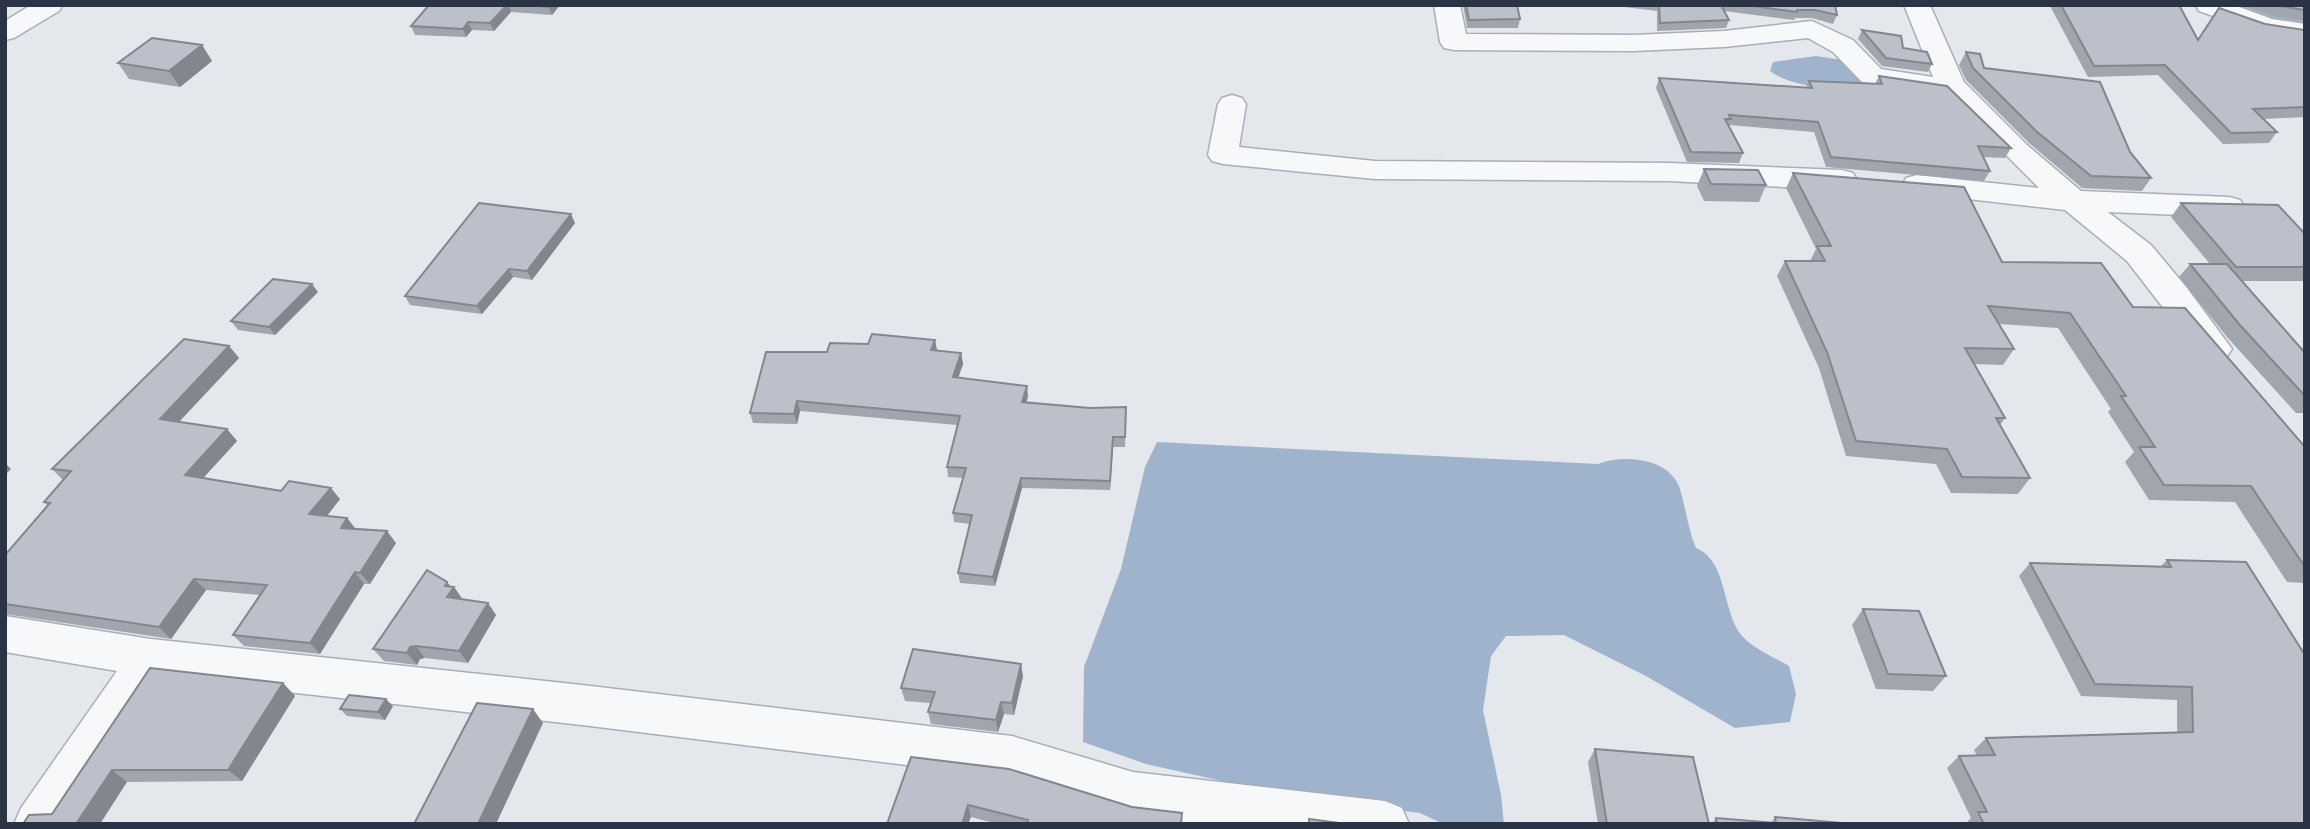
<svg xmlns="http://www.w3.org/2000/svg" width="2310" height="829" font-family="'Space Grotesk',sans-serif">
	<rect width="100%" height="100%" fill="#e4e7ec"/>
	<path fill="#9fb4cc" d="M1816,56L1843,60L1863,79C1844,96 1789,86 1770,71L1773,62Z
		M1157,442L1598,464C1625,454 1670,458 1680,489C1686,509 1688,529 1696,548C1729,562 1721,612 1743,637C1754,649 1775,658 1789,666L1796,694L1790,722L1735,728L1646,676L1564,635L1506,636L1491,656L1483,710L1501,795L1504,824H1443L1420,813L1293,797L1146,764L1083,742L1084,667L1121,569L1145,467Z"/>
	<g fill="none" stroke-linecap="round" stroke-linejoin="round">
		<path fill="#9fb4cc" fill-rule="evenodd" d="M2226,5H2267L2305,19V38L2230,11Z"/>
		<g stroke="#a9aeb7" stroke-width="3">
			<path id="street" d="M31,5H63L59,11L14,38L5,40V21Z
				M1434,5H1460L1466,34L1633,35L1724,31L1812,21L1853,40L1881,69L1933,77L1904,5H1930L1964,82L2027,145L2081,191L2229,197L2240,200L2245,207L2240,214L2229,217L2108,212L2151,245L2187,288L2232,349L2226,358L2214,361L2202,358L2127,261L2065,210L1906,192L1902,185L1906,178L1917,175L2039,188L1941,90L1930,93L1862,82L1833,52L1808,38L1724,47L1633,51L1454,50L1444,48L1440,42Z
				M2195,5H2234L2272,19L2305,24V40L2258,32L2199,11Z
				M1232,95L1242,98L1246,104L1239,147L1375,161L1669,163L1842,170L1853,173L1857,180L1853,187L1842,190L1669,181L1375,179L1223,164L1212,161L1208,155L1218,104L1222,98Z
				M5,616L151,639L582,685L1012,736L1133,772L1385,801L1402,808L1409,824H1197L1133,816L1012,778L582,725L162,678L66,824H14L21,808L117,671L5,652Z"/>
		</g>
		<use href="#street" fill="#f7f8fa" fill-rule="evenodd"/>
	</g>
	<path fill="#a1a5ae" d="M429,5H560L552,15L511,12L494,31L472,30L466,37L415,35L411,26Z
		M1463,5H1517L1520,19L1518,28H1467Z
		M1608,5H1835L1837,15L1833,24L1812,18H1795L1794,20L1724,11L1729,20L1726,28L1657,31V11Z
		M2042,5H2179L2198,40L2265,24L2305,30V117L2263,119L2277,132L2269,143L2223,144L2158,75L2088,77L2050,6Z
		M2242,5H2305V21L2273,16Z
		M1862,30L1932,64L1928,72L1882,66L1858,39Z
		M202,45L212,61L180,87L129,79L118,63Z
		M1966,52L1984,68L2130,152L2151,178L2142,191L2082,188L2029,143L1966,80L1959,65Z
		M1879,76L2011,148L2005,158L1983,157L1990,171L1984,181L1826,167L1814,132L1729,125L1743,153L1739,163L1687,162L1656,88L1659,78L1806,87L1809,81L1875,84Z
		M1704,169L1766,185L1759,202L1704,201L1697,186Z
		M1793,173L2002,262L2133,307L2305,447V583L2287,582L2235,502L2149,500L2125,462L2134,452L2108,412L2111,409L2058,328L1999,324L2014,349L2003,365L1974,364L2005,418L2000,425L2030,478L2018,494L1951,493L1936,464L1846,456L1819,368L1777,276L1785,261H1810L1816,249L1786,188Z
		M2181,203L2305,234V281H2242L2305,353V413H2296L2227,337L2179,277L2190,264H2210L2171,217Z
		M575,223L532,280L513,277L482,314L410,305L405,296Z
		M318,292L275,335L238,330L231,321Z
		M935,340L936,351L961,353L963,364L958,378L1028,396L1026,402L1090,408L1126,407L1125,447H1113L1110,490L1022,488L995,586L960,583L958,573L970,524L954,522L953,513L963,478L948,477L947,467L957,425L800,411L797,424L753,423L750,413L827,352L868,344Z
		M229,346L239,358L179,422L227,429L237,441L203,478L340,499L327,516L347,518L356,529L396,543L370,584H364L320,654L244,646L233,635L260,595L206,590L171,639L5,614V555L47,505L44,502L63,480L52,469Z
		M2167,560L2305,824H1965L1971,818L1947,768L1959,756H1977L1974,750L1986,738L2177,732V700L2081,696L2019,576L2030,563L2161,566Z
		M447,582L451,587H454L463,600L496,615L468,663L425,658L420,659L417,665L384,661L373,649Z
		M1863,609L1946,676L1933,691L1876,689L1852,625Z
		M150,668L283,683L295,696L242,781L127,782L52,814Z
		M1023,676L1014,715L1004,714L998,732L931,724L928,712L931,703L905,701L901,688Z
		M393,706L385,720L347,716L340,709Z
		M1595,749L1709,824H1598L1588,762Z
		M911,757L1182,824H998L971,817Z
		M1775,817L1853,824H1712L1716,818L1771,823Z"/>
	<path fill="#83868d" d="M507,5H509L511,12L494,31L490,23Z
		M550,5H560L552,15L549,7Z
		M468,22L472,30L466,37L463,29Z
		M202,45L212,61L180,87L169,71Z
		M571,214L575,223L532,280L527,271Z
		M509,269L513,277L482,314L477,306Z
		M312,284L318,292L275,335L269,327Z
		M935,340L937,350L933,360L931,350Z
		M229,346L239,358L170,431L160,419Z
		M961,353L963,364L955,387L953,377Z
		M1027,386L1028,396L1024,412L1022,402Z
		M797,401L800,411L797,424L794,414Z
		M227,429L237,441L195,487L185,475Z
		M1113,437V447L1110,490V481Z
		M5,463L11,469L5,475Z
		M1021,478L1022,488L995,586L993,577Z
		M331,488L340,499L319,526L309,514Z
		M347,518L356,530L341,528Z
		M387,531L396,543L370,584L360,573Z
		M355,572L364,584L320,654L310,643Z
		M194,579L206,590L171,639L159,627Z
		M447,582L452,589L454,587L463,600L447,597L445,586Z
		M488,603L496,615L468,663L459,651Z
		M416,646L425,658L420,659L417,665L407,653L410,647Z
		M1021,664L1023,676L1014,715L1012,703Z
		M283,683L295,696L242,781L228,770Z
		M386,699L393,706L385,720L378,712Z
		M1001,702L1004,714L998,732L996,720Z
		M533,709L543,723L496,824H478Z
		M112,770L127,782L100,824H76Z
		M968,805L971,817L968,824H962Z"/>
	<path fill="#bbc0ca" stroke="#83868d" stroke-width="2" d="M429,5H507L490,23L468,22L463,29L411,26Z
		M528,5H550L549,7Z
		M1466,5H1517L1520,19L1469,20Z
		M1659,5H1721L1729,20L1660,23Z
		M1746,5H1835L1837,15L1815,10H1797V12Z
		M2061,5H2179L2198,40L2219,8L2265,24L2305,30V107L2253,109L2277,132L2231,133L2165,65L2094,66Z
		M2278,5H2305V10L2280,6Z
		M1862,30L1901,36L1903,48L1927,52L1932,64L1886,58Z
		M152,38L202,45L169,71L118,63Z
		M1966,52L1980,54L1984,68L2100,82L2130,152L2151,178L2091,176L2036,131L1973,68Z
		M1879,76L1947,86L2011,148L1978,146L1990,171L1831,157L1818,122L1729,115L1731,119H1725L1743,153L1691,152L1659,78L1812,88L1809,81L1882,84Z
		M1704,169L1758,170L1766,185L1711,184Z
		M1793,173L1964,187L2002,262L2101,263L2133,307L2185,308L2305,447V567L2251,486L2164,485L2139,447H2155L2121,396H2126L2070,313L1988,306L2014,349L1965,348L2005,418H1996L2030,478L1962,477L1947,449L1856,441L1827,352L1785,261H1825L1817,246H1831Z
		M479,203L571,214L527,271L509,269L477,306L405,296Z
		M2181,203L2278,205L2305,234V267H2236Z
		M2190,264H2227L2305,353V396L2239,324Z
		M273,279L312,284L269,327L231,321Z
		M872,334L935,340L931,350L961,353L953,377L1027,386L1022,402L1090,408L1126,407L1125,437H1113L1110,481L1021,478L993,577L958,573L972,515L953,513L966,468L947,467L960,416L797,401L794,414L750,413L766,352H827L830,343L868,344Z
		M184,339L229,346L160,419L227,429L185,475L281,491L289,481L331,488L309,514L347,518L341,528L387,531L360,573L355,572L310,643L233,635L267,585L194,579L159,627L5,604V555L50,503L44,502L71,471L52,469Z
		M2167,560L2246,562L2305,655V824H1984L1978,812H1987L1959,756L1995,755L1986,738L2193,732L2192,687L2095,684L2030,563L2171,567Z
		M427,570L447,582L445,586L454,587L447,597L488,603L459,651L416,646L410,647L407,653L373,649Z
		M1863,609L1919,611L1946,676L1888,674Z
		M913,649L1021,664L1012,703L1001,702L996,720L928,712L935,692L901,688Z
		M150,668L283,683L228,770H112L76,824H23L29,815L52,814Z
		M349,695L386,699L378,712L340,709Z
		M477,703L533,709L478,824H414Z
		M1595,749L1693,757L1709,824H1607Z
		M911,757L1009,769L1132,807L1182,813L1181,824H1027L1028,820L968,805L962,824H887Z
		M1775,817L1853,824H1717L1716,818L1776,823Z
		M1309,819L1347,824H1309Z"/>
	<rect width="2310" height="829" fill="none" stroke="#2b3445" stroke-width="14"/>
</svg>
